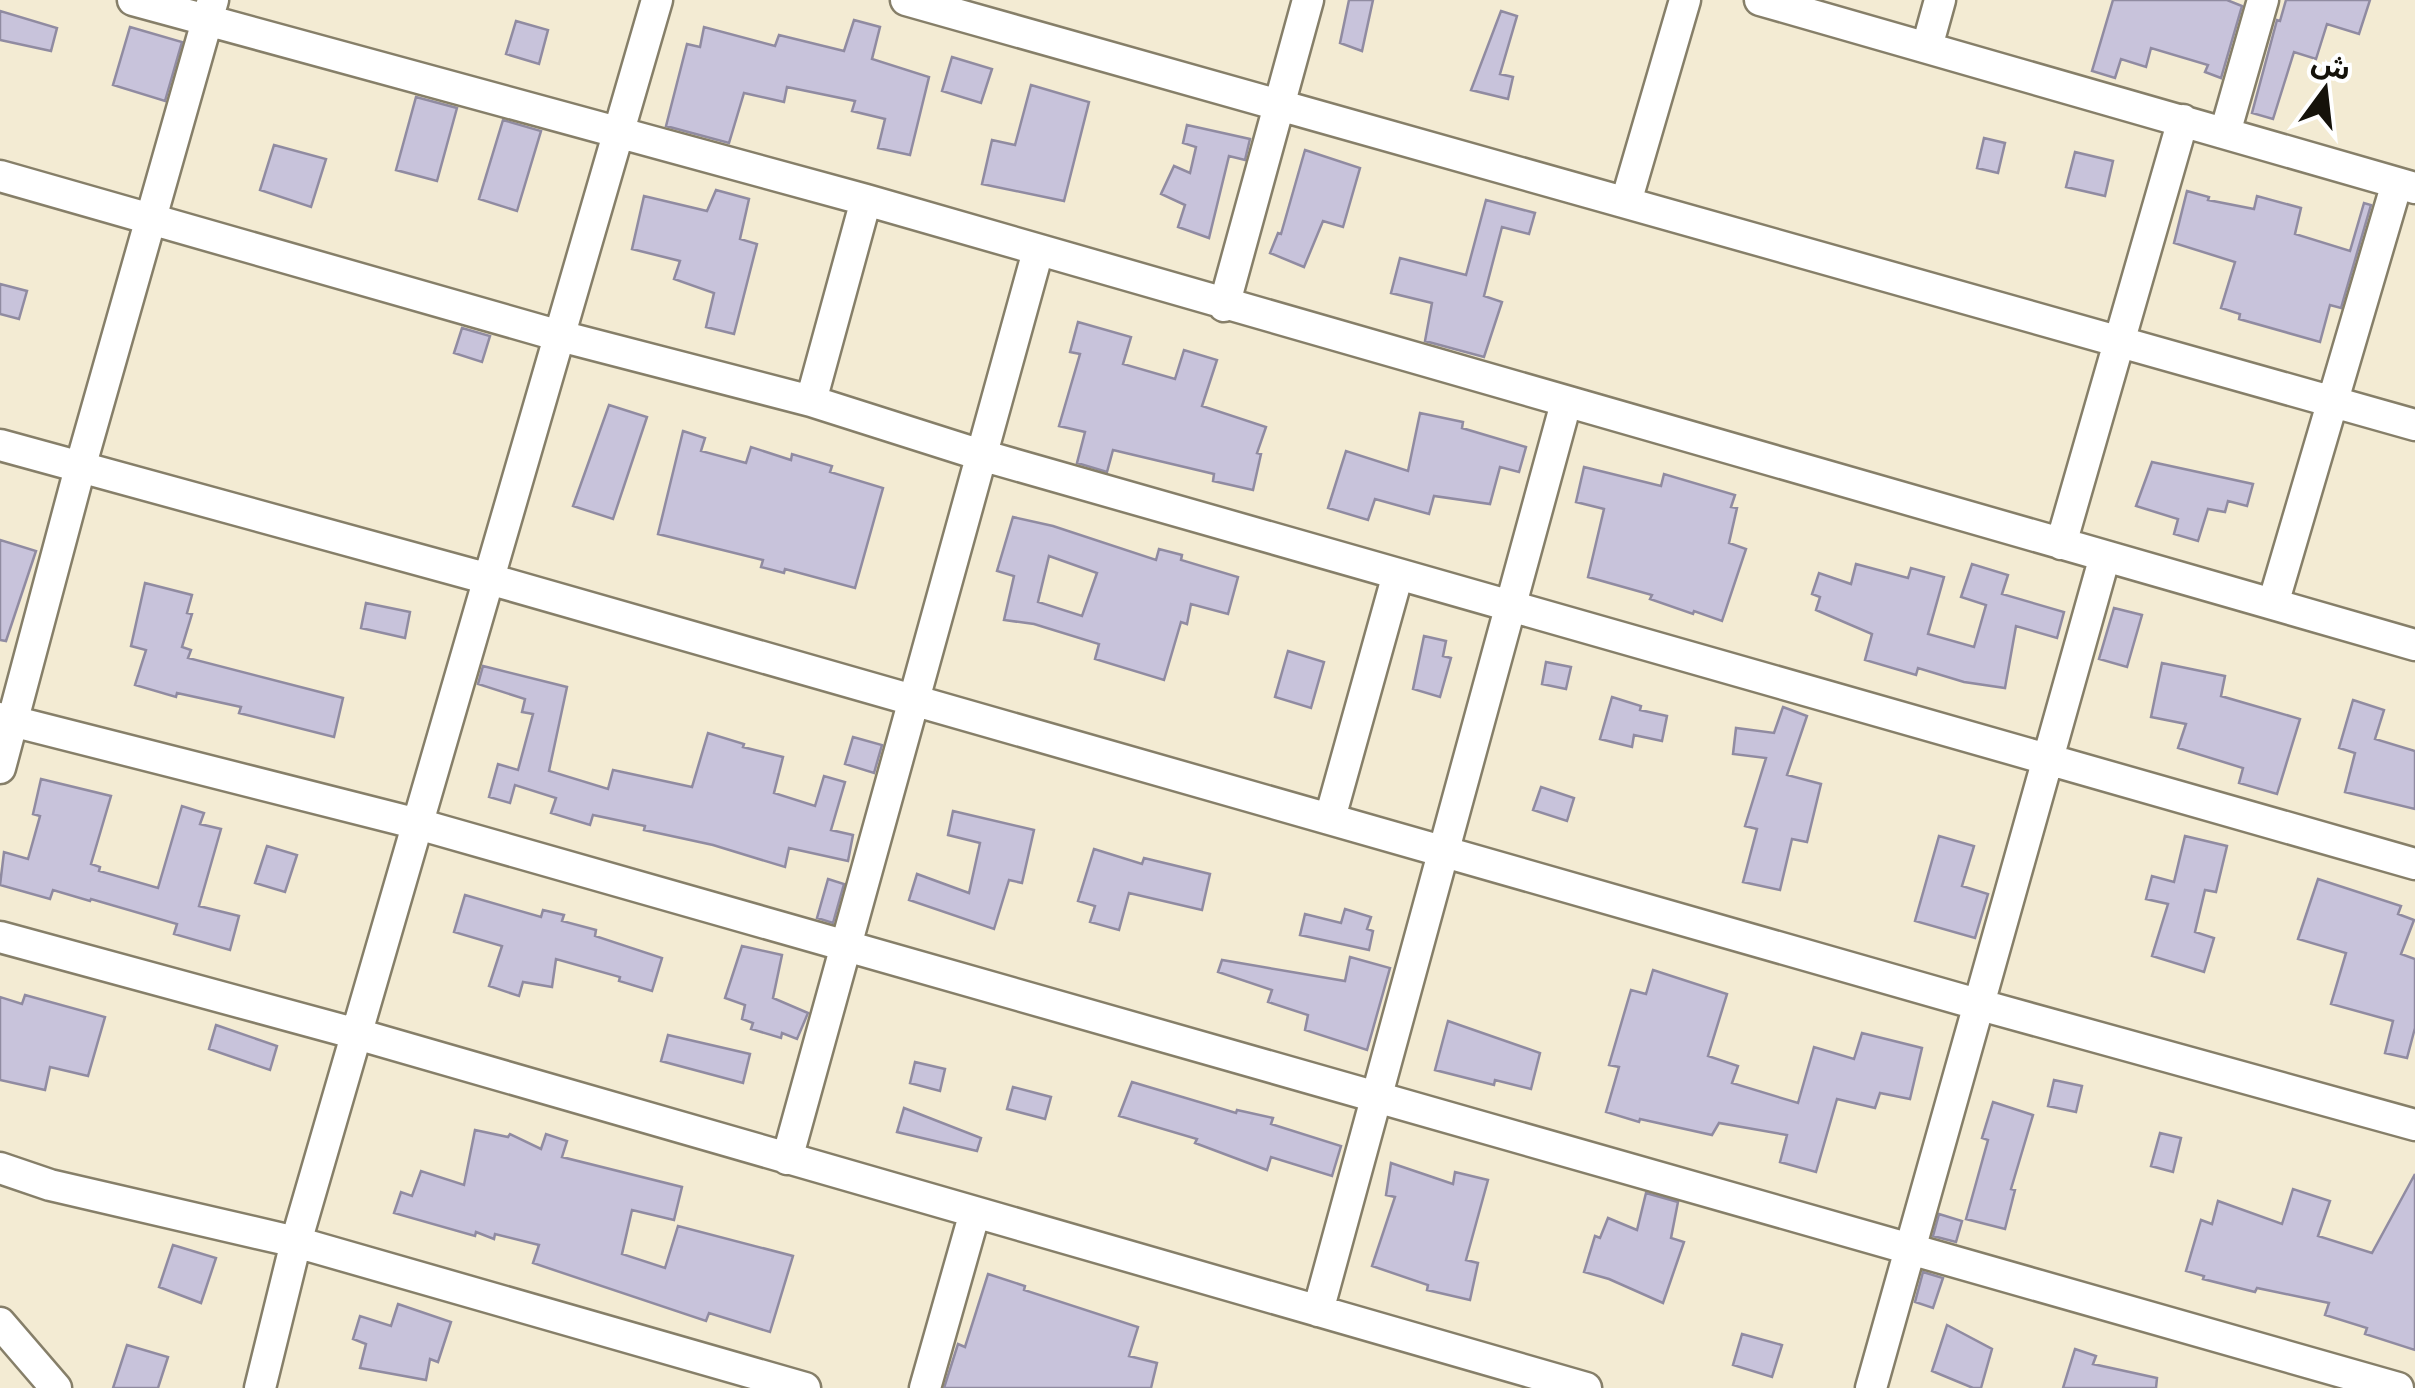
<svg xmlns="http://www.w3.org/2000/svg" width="2415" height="1388" font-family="'Source Sans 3','Noto Sans Arabic',sans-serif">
	<rect width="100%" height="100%" fill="#f3ebd3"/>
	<path fill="#c8c3db" stroke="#908ba1" stroke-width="2.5" fill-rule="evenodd" d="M1349,0H1373L1362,51L1340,43Z
		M2113,0H2227L2242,6L2221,78L2205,72L2208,65L2151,48L2146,67L2121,59L2115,78L2092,71Z
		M2286,0H2370L2359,34L2327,24L2316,59L2294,52L2273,119L2252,113L2277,20L2280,21Z
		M0,11L57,28L51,51L0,40Z
		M1501,11L1517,16L1500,74L1513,77L1508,99L1471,90Z
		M854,20L880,27L872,59L929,77L910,155L878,148L885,119L852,111L855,101L787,87L784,102L744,93L729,143L666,126L687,44L700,47L704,27L775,46L779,35L844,51Z
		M516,21L548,30L539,64L506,54Z
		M130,27L182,42L165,101L113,85Z
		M952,57L992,69L981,103L942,91Z
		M1031,85L1089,102L1064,201L982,184L992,140L1015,145Z
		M416,97L457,108L437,181L396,170Z
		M503,120L541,131L517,211L479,199Z
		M1187,125L1250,139L1245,160L1229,156L1209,238L1178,227L1185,205L1161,194L1174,166L1190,173L1196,147L1183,143Z
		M1984,138L2005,143L1998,173L1977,168Z
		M274,145L326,159L311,207L260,190Z
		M1305,150L1360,168L1343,227L1323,221L1304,267L1270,253L1278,233L1281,234Z
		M2075,152L2113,161L2105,196L2066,187Z
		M716,190L749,199L740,239L757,244L734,334L706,327L714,293L674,279L680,261L632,249L644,196L707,211Z
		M2187,191L2209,197L2208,200L2254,209L2257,196L2301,208L2295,234L2350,251L2364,203L2371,205L2341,308L2330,305L2320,342L2239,319L2240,314L2221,308L2235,262L2174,243Z
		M1486,200L1535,213L1529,234L1502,227L1484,296L1502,302L1484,357L1425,341L1432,303L1391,293L1400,258L1466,275Z
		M0,284L27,291L19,319L0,314Z
		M1078,322L1131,337L1123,364L1175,379L1184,350L1217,360L1202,406L1266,427L1257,453L1261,454L1253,490L1213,481L1214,474L1113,450L1107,472L1077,463L1085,432L1059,426L1080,354L1070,352Z
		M462,328L490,336L482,362L454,353Z
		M609,405L647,417L613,519L573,506Z
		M1420,413L1463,422L1462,428L1526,447L1519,472L1500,467L1490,504L1434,496L1429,514L1375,499L1368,520L1328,508L1346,451L1408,471Z
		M683,431L705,438L701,451L746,463L751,447L791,460L792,454L832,466L830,472L883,488L855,588L785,569L784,573L761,567L763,560L658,534Z
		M2152,462L2253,484L2247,506L2228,501L2225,512L2208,509L2198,541L2174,534L2178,519L2136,506Z
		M1584,467L1661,486L1664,474L1735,495L1731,507L1737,508L1729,543L1746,549L1722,621L1694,611L1693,614L1650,599L1652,595L1588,577L1604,509L1576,502Z
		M1013,517L1053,526L1156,560L1159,549L1182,555L1181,560L1238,577L1228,614L1191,604L1187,624L1181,622L1164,680L1095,659L1099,644L1034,624L1004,620L1014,576L997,571ZM1049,556L1097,573L1082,616L1038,602Z
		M0,540L36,551L6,641L0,640Z
		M1856,564L1908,578L1911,568L1944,577L1928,634L1974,647L1986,605L1961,597L1972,564L2008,575L2002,594L2064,612L2057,638L2016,626L2005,688L1964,682L1918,668L1916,675L1865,660L1872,634L1816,610L1820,597L1812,594L1819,573L1851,584Z
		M145,583L192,595L187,613L192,614L182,647L191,650L188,658L343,698L334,737L239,713L241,707L177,693L176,697L135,685L146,650L131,646Z
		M366,603L410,612L405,638L361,628Z
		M2114,608L2142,615L2127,667L2099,659Z
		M1424,636L1446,641L1443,656L1451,658L1440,697L1413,689Z
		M1288,651L1324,662L1311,708L1275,697Z
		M1546,662L1571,667L1566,689L1542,684Z
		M2162,663L2225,676L2221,696L2300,719L2277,794L2239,783L2243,768L2178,748L2186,724L2151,717Z
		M483,666L567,687L549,771L608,789L613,770L692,787L708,733L744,744L743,747L783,757L774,793L815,806L824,776L845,782L831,830L853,835L848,861L789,848L785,867L713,845L644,830L645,826L593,815L590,825L551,813L556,798L515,785L510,803L489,797L498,764L518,770L533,714L522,712L525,699L478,684Z
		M1612,697L1641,706L1640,710L1667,716L1662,741L1634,735L1632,747L1600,739Z
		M2353,700L2384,710L2375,739L2415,751V809L2345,792L2355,753L2339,748Z
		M1783,707L1807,716L1787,775L1821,784L1807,842L1792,839L1780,890L1743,882L1757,829L1745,826L1766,758L1733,754L1736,728L1774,733Z
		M853,737L882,745L874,773L845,764Z
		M41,779L111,796L91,864L100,867L99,871L158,888L182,806L204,813L200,824L221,829L199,906L239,916L230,950L174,934L177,924L91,899L90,901L53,890L50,899L0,885L4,852L28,859L40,816L33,814Z
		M1541,787L1574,798L1567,821L1533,810Z
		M953,811L1034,830L1022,883L1009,880L994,929L909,900L917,874L969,893L980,843L948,835Z
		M1939,836L1974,846L1962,886L1988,894L1975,938L1915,921Z
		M2185,836L2227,846L2216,892L2205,890L2195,932L2214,938L2204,972L2152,956L2168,904L2146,899L2152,876L2174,882Z
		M267,846L297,855L285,892L255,883Z
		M1094,849L1142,864L1144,858L1210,874L1202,910L1129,893L1119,930L1090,922L1095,906L1078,901Z
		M828,879L844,884L833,923L817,918Z
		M2318,879L2401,906L2398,914L2414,920L2401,954L2415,959V1028L2407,1058L2385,1053L2393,1021L2331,1004L2346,953L2298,939Z
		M465,895L541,917L543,910L564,915L562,921L596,930L595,936L662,958L652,991L619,981L620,977L556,959L552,987L523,982L519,996L489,986L502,946L454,932Z
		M1345,909L1371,917L1367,929L1373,931L1369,950L1300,935L1305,914L1341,923Z
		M742,946L782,955L773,998L808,1013L797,1039L782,1033L781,1038L751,1029L753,1023L742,1019L745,1005L725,998Z
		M1350,957L1390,968L1367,1050L1305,1030L1308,1015L1268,1002L1272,990L1218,972L1222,960L1345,981Z
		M1653,970L1727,994L1708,1056L1738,1066L1732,1083L1798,1103L1814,1047L1854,1059L1862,1033L1922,1048L1910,1099L1880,1093L1875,1108L1837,1099L1816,1172L1780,1162L1787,1135L1719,1123L1712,1135L1640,1119L1639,1122L1606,1112L1619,1067L1609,1065L1631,990L1646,994Z
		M25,995L105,1017L88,1076L50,1067L45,1090L0,1080V997L22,1004Z
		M1448,1021L1540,1053L1531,1089L1495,1080L1494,1085L1435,1070Z
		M216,1025L277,1046L270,1070L209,1049Z
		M668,1035L750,1054L743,1083L661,1061Z
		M915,1062L945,1069L940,1091L910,1083Z
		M2054,1080L2082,1086L2076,1112L2048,1106Z
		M1132,1082L1236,1113L1237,1110L1273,1118L1271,1124L1341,1146L1332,1176L1271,1157L1267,1170L1195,1143L1197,1139L1119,1116Z
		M1013,1087L1051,1097L1045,1119L1007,1109Z
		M1993,1102L2033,1115L2011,1189L2015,1190L2005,1229L1966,1219L1988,1140L1982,1138Z
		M904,1108L981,1138L977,1151L897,1132Z
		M475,1130L508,1137L510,1134L541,1149L546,1134L567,1141L562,1157L682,1187L674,1220L632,1210L622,1254L665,1268L678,1226L793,1256L770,1332L709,1313L706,1321L533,1263L539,1245L495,1234L494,1239L476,1232L475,1236L394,1213L401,1192L412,1196L421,1171L464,1185Z
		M2160,1133L2181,1138L2173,1172L2151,1166Z
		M1391,1163L1453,1184L1455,1172L1488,1180L1466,1260L1478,1263L1470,1300L1427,1290L1428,1285L1372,1266L1395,1197L1386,1195Z
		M2415,1174V1350L2365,1334L2367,1328L2325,1315L2329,1303L2257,1288L2255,1292L2203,1279L2204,1276L2186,1271L2201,1220L2212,1224L2218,1201L2282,1224L2293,1189L2330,1201L2318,1236L2372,1253Z
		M1646,1193L1678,1202L1671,1238L1684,1242L1663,1303L1609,1279L1584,1272L1595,1236L1600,1238L1608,1218L1637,1230Z
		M1939,1214L1962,1221L1956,1242L1933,1236Z
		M173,1245L216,1258L201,1303L159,1287Z
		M1923,1272L1943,1278L1933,1308L1915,1302Z
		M988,1274L1025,1286L1024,1290L1138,1327L1129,1356L1157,1363L1151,1388H944L958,1344L965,1347Z
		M398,1304L451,1322L438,1362L430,1359L426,1380L360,1368L366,1344L353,1339L360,1316L391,1326Z
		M1947,1325L1992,1349L1981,1388H1973L1932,1371Z
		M1742,1334L1782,1345L1772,1377L1733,1365Z
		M127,1345L168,1357L158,1388H113Z
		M2075,1349L2096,1356L2093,1364L2157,1378L2156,1388H2063Z"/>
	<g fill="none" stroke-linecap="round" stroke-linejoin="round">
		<g stroke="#867f69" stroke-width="35">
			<path id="minor" d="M133,0L866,200L2415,645
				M906,0L2415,425
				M1760,0L2415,188
				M1927,47L1940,0
				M2225,133L2263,0
				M0,176L560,336L811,401L981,455L2415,864
				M1626,202L1685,0
				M1224,306L1308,0
				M811,401L866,200
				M0,445L489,579L1977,1004L2415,1125
				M2061,544L2183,120
				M2273,604L2397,183
				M0,718L418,824L2398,1388
				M0,768L80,468L213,0
				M1330,818L1398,574
				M0,937L357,1034L1586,1388
				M787,1159L1038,251
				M0,1168L50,1185L296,1242L805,1388
				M1318,1311L1566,403
				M0,1323L56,1388
				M260,1388L296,1242L657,0
				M925,1388L975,1212
				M1871,1388L2105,556"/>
		</g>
		<use href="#minor" stroke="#fff" stroke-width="30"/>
	</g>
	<g transform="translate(2325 90) rotate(15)" stroke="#ffffff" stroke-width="8" paint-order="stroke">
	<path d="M0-8L18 38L0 25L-18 38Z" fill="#15120a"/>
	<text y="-15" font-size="28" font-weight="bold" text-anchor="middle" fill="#15120a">ش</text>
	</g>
</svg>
